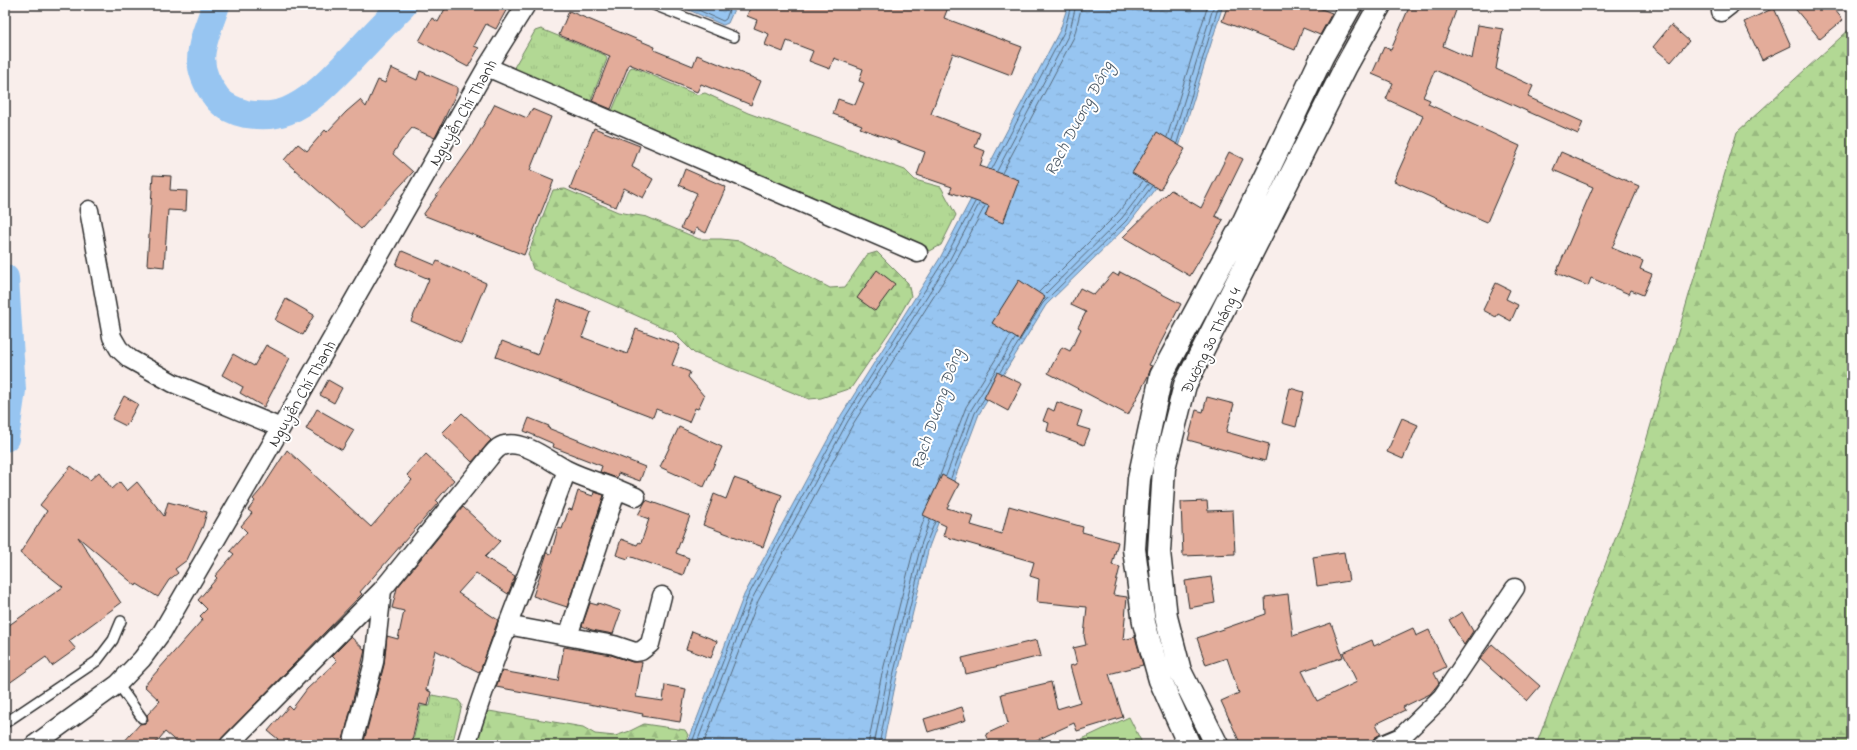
<svg xmlns="http://www.w3.org/2000/svg" width="1857" height="750" font-family="'Indie Flower',sans-serif">
	<defs>
		<pattern id="grass-tufts" width="24" height="20" patternUnits="userSpaceOnUse"><rect width="24" height="20" fill="#b2d894"/><path d="M3 7l-1-3M5 7V3M7 7l1-3M15 17l-1-3M17 17v-4M19 17l1-3" fill="none" stroke="#99ba80"/></pattern>
		<pattern id="forest-firs" width="22" height="20" patternUnits="userSpaceOnUse"><rect width="22" height="20" fill="#b2d894"/><path d="M5 1l3.5 6h-7zM16 11l3.5 6h-7z" fill="#99ba80"/></pattern>
		<pattern id="water-ripples" width="26" height="14" patternUnits="userSpaceOnUse"><rect width="26" height="14" fill="#97c5f1"/><path d="M2 4q2-2 4 0t4 0M15 11q2-2 4 0t4 0" fill="none" stroke="#82a9cf"/></pattern>
	</defs>
	<rect width="100%" height="100%" fill="#f9eeeb"/>
	<filter id="ink" filterUnits="userSpaceOnUse"><feTurbulence type="fractalNoise" baseFrequency=".025" numOctaves="2"/><feDisplacementMap in="SourceGraphic" scale="8" xChannelSelector="R" yChannelSelector="G"/><feConvolveMatrix kernelMatrix="1 2 1 2 8 2 1 2 1" color-interpolation-filters="sRGB"/></filter>
	<g filter="url(#ink)">
		<path fill="url(#grass-tufts)" stroke="#6e8260" d="M541,29L605,55L607,59L589,105L512,71L535,31Z
			M633,67L697,95L705,93L748,113L905,170L915,180L941,187L956,215L941,245L930,251L725,165L613,116L612,111L630,68Z
			M432,695L458,700L462,705L452,745H412L421,706H430Z"/>
		<path fill="url(#forest-firs)" stroke="#6e8260" d="M1852,27V745H1536L1624,516L1737,132Z
			M565,189L618,212L647,217L699,239H721L740,241L830,288L845,287L867,255L877,252L908,283L911,296L892,328L851,388L821,398L809,399L694,353L673,332L533,269L528,254L553,190Z
			M489,711L583,727L595,734L615,736L630,731L644,724L685,730L688,735L684,745H471L479,720Z"/>
		<path fill="#b2d894" stroke="#6e8260" d="M1129,717L1143,745H1085L1082,739Z"/>
		<path fill="url(#water-ripples)" stroke="#6c87a2" d="M681,5H736L728,23L723,25L682,7Z
			M1068,5H1223L1174,163L1129,224L1046,305L979,414L929,547L896,681L883,745H687L744,595L840,417L940,258L1060,30Z"/>
		<g fill="none" stroke-linecap="round" stroke-linejoin="round">
			<path stroke="#56697a" stroke-width="1" d="M687,5L723,21L726,19L731,5
				M1167,137L1208,5
				M1172,140L1214,5
				M1177,143L1219,5
				M992,169L1064,32L1071,5
				M997,171L1069,34L1076,5
				M1002,173L1074,37L1082,5
				M1039,292L1117,214L1143,181
				M1044,295L1122,218L1148,184
				M1000,372L1043,303L1126,221L1152,186
				M946,476L971,410L1015,339
				M951,478L975,413L984,399
				M938,481L966,407L1010,336
				M691,745L748,596L844,419L944,260L975,202
				M696,745L752,599L848,421L948,263L979,204
				M703,745L758,601L853,424L953,266L985,206
				M868,745L881,678L915,544L925,517
				M874,745L887,679L921,545L930,520
				M879,745L892,680L925,546L935,522"/>
			<path stroke="#97c5f1" stroke-width="28" d="M216,5C203,43 190,63 217,98C223,106 236,112 246,114C259,116 274,116 287,111C314,100 333,77 353,57C369,40 386,22 403,5
				M5,278L12,390L5,438"/>
		</g>
		<path fill="#e3ac9a" stroke="#2b2b2b" d="M447,5H509L496,29L486,24L474,46L479,48L468,67L419,41L432,18L438,22Z
			M751,5H949L944,18L1022,47L1011,75L953,53L931,114L980,133L975,147L985,151L980,166L1019,180L1003,223L985,216L989,206L950,192L952,187L917,175L925,152L860,128L862,125L833,114L838,99L855,105L864,83L859,81L863,69L834,58L830,69L809,61L813,51L787,41L783,52L765,45L769,34L754,28L757,20L747,16Z
			M1228,5H1243L1256,10L1258,5H1311L1332,13L1320,35L1303,28L1295,50L1222,21Z
			M1410,5H1458L1443,46L1472,59L1478,25L1503,29L1496,69L1533,86L1528,97L1583,122L1578,134L1435,70L1423,97L1430,100L1428,104L1520,146L1487,222L1394,181L1423,116L1386,99L1393,83L1372,74L1384,47L1391,50Z
			M1792,5H1831L1843,20L1820,39Z
			M1774,8L1791,46L1762,60L1744,22Z
			M569,11L655,47L654,50L693,66L697,55L761,81L751,105L701,84L697,92L629,64L611,109L592,101L610,56L559,35Z
			M1671,25L1689,41L1671,62L1653,47Z
			M391,68L417,80L420,71L457,87V92L435,138L412,128L401,141L393,154L413,172L361,229L284,160L298,144L307,151L325,130L327,132L346,112L360,100L366,107L378,80L385,83Z
			M495,104L527,118L532,109L551,117L530,170L554,180L524,255L423,215L471,147Z
			M594,128L640,146L632,167L653,179L643,198L624,188L616,207L570,188Z
			M1157,132L1185,149L1160,190L1132,173Z
			M1229,152L1243,159L1215,216L1223,220L1190,276L1123,237L1171,190L1201,208Z
			M1561,152L1639,186L1612,248L1643,261L1640,269L1652,274L1643,295L1631,290L1629,294L1591,278L1588,286L1556,273L1593,187L1553,170Z
			M685,169L726,187L706,233L696,228L694,234L681,228L697,193L679,185Z
			M153,175L171,176L170,190L187,191L186,211L168,210L164,267L147,265Z
			M402,251L435,265L437,261L486,283L461,343L411,321L429,279L396,265Z
			M877,270L895,284L875,311L857,298Z
			M1120,272L1181,304L1149,365L1152,366L1148,376L1128,415L1048,373L1062,347L1070,351L1081,329L1078,327L1086,312L1071,305L1080,288L1094,295L1113,273L1118,276Z
			M1019,280L1045,297L1019,340L992,323Z
			M1496,283L1510,290L1506,299L1518,305L1511,321L1498,314L1496,317L1483,310Z
			M286,299L314,315L303,335L275,320Z
			M558,300L591,312L582,337L627,354L636,329L680,345L672,365L690,372L688,377L704,396L698,409L695,408L689,422L656,409L653,417L496,357L502,341L538,355Z
			M266,345L290,358L264,407L240,393L243,387L222,375L233,354L254,366Z
			M997,372L1022,384L1008,411L984,398Z
			M328,380L342,388L334,403L320,395Z
			M1290,388L1304,392L1296,427L1282,423Z
			M124,396L138,404L126,426L112,419Z
			M1207,397L1234,404L1226,432L1269,444L1265,461L1188,440L1196,410L1203,412Z
			M1057,402L1082,411L1077,426L1090,430L1084,445L1047,431L1049,423L1043,421L1048,408L1054,411Z
			M317,409L354,430L342,450L306,429Z
			M462,413L491,440L472,462L442,433Z
			M529,418L549,426L548,428L645,467L640,481L618,473L617,478L600,472L602,466L553,447L554,444L524,431Z
			M1402,418L1418,425L1403,459L1387,452Z
			M679,427L722,447L704,487L660,467Z
			M287,450L371,527L412,480L407,475L426,454L454,480L436,501L438,503L360,592L362,594L222,738L219,745H180L165,732L154,745H121L140,724L146,723L148,720L147,715L160,701L144,686L203,619L200,616L207,609L198,600L217,578L215,576L234,554L230,551L247,532L241,526L252,513L248,510L255,501L253,499L263,487Z
			M71,466L90,480L99,472L112,489L120,482L127,491L137,482L164,516L168,502L207,512L203,526L187,560L175,569L178,573L169,580L158,597L137,584L136,586L78,537L121,603L69,641L76,649L52,666L46,657L5,686V628L63,587L20,553L47,511L40,505Z
			M942,475L959,484L947,508L974,516L971,525L1002,534L1009,506L1083,527L1082,532L1118,542L1112,565L1120,567L1113,595L1127,597L1123,640L1135,637L1143,665L1109,674L1123,717L1077,731L1074,723L1026,745H991L986,734L1008,724L1001,694L1051,682L1057,709L1080,702L1070,666L1077,664L1073,648L1086,645L1084,636L1087,607L1037,602L1039,579L1030,576L1034,562L943,536L946,526L923,515Z
			M734,478L782,495L763,547L703,525L714,494L726,499Z
			M578,491L593,496L594,492L604,495L567,607L533,596L547,553L551,554L558,528L562,529L569,509L572,510Z
			M646,500L690,516L676,553L689,558L683,575L629,556L628,559L616,555L621,539L637,545L639,542L641,543L649,519L638,515Z
			M1207,501L1208,511L1233,510L1235,554L1183,556L1181,502Z
			M463,507L500,541L485,557L515,576L508,594L476,573L458,593L498,620L481,669L479,672L435,650L426,690L431,692L428,706L420,704L411,745H363L384,665L387,636L398,639L404,611L392,608L397,588Z
			M1344,552L1349,581L1317,586L1313,557Z
			M1211,577L1215,603L1189,608L1185,581Z
			M1288,594L1293,636L1331,623L1343,657L1302,671L1317,701L1357,682L1343,653L1372,640L1374,646L1413,628L1416,636L1429,630L1446,667L1434,673L1439,683L1430,694L1403,707L1405,710L1376,724L1381,734L1374,738L1372,745H1241L1221,701L1239,693L1227,658L1206,665L1197,638L1266,614L1265,597Z
			M590,603L597,605L598,603L621,611L613,634L592,630L582,626Z
			M1462,612L1473,631L1464,645L1449,620Z
			M692,631L717,641L711,658L686,649Z
			M351,637L365,650L342,745H274L278,739L268,731L289,706L292,709L307,689L337,661L332,656Z
			M1037,640L1041,656L966,674L962,658Z
			M1492,644L1540,686L1527,701L1480,659Z
			M564,647L611,655L632,662H642L636,697L663,701L665,685L686,689L680,722L642,716L643,714L496,687L502,671L558,681Z
			M962,707L966,720L928,732L924,719Z"/>
		<g fill="none" stroke-linecap="round" stroke-linejoin="round">
			<g stroke="#2b2b2b" stroke-width="12">
				<path id="lane" d="M654,5L734,37
					M118,684L142,718
					M5,723L97,661L113,640L121,621"/>
			</g>
			<g stroke="#2b2b2b" stroke-width="21">
				<path id="street" d="M1721,12L1730,5
					M487,67L918,253
					M89,210L112,337L119,349L130,359L173,383L281,428
					M617,489L636,497
					M507,625L614,645L635,652L641,651L650,644L662,596
					M34,745L118,684L142,659L162,632L281,428L487,67L526,5
					M229,745L382,590L489,458C493,453 498,446 505,445C525,440 551,462 567,470C583,478 601,483 617,489L568,636
					M352,745L374,662L382,590
					M466,745C495,651 533,562 567,470
					M1382,745L1401,737L1442,697L1515,588"/>
			</g>
			<g stroke="#2b2b2b" stroke-width="25">
				<path id="primary" d="M1189,745L1160,680L1144,623L1134,549L1139,479L1161,376L1242,225L1322,57L1351,5
					M1217,745L1180,671L1166,617L1159,552L1164,468L1185,385L1345,68L1380,5"/>
			</g>
			<use href="#lane" stroke="#fff" stroke-width="9"/>
			<use href="#street" stroke="#fff" stroke-width="18"/>
			<use href="#primary" stroke="#fff" stroke-width="22"/>
		</g>
	</g>
	<g text-anchor="middle" stroke-width="4" stroke-linejoin="round" paint-order="stroke">
		<g font-size="16" fill="#2b2b2b" stroke="#fff">
			<text transform="translate(462 112) rotate(-60)" y="6">Nguyễn Chí Thanh</text>
			<text transform="translate(1210 340) rotate(-64)" y="6">Đường 30 Tháng 4</text>
			<text transform="translate(301 393) rotate(-60)" y="6">Nguyễn Chí Thanh</text>
		</g>
		<g font-size="17" font-style="italic" fill="#4b5966" stroke="#fff">
			<text transform="translate(1078 118) rotate(-62)" y="6">Rạch Dương Đông</text>
			<text transform="translate(936 409) rotate(-71)" y="6">Rạch Dương Đông</text>
		</g>
	</g>
	<rect width="1857" height="750" fill="none" stroke="#fff" stroke-width="20"/>
	<rect x="10" y="10" width="1837" height="730" fill="none" stroke="#2b2b2b" stroke-width="1.5" filter="url(#ink)"/>
</svg>
